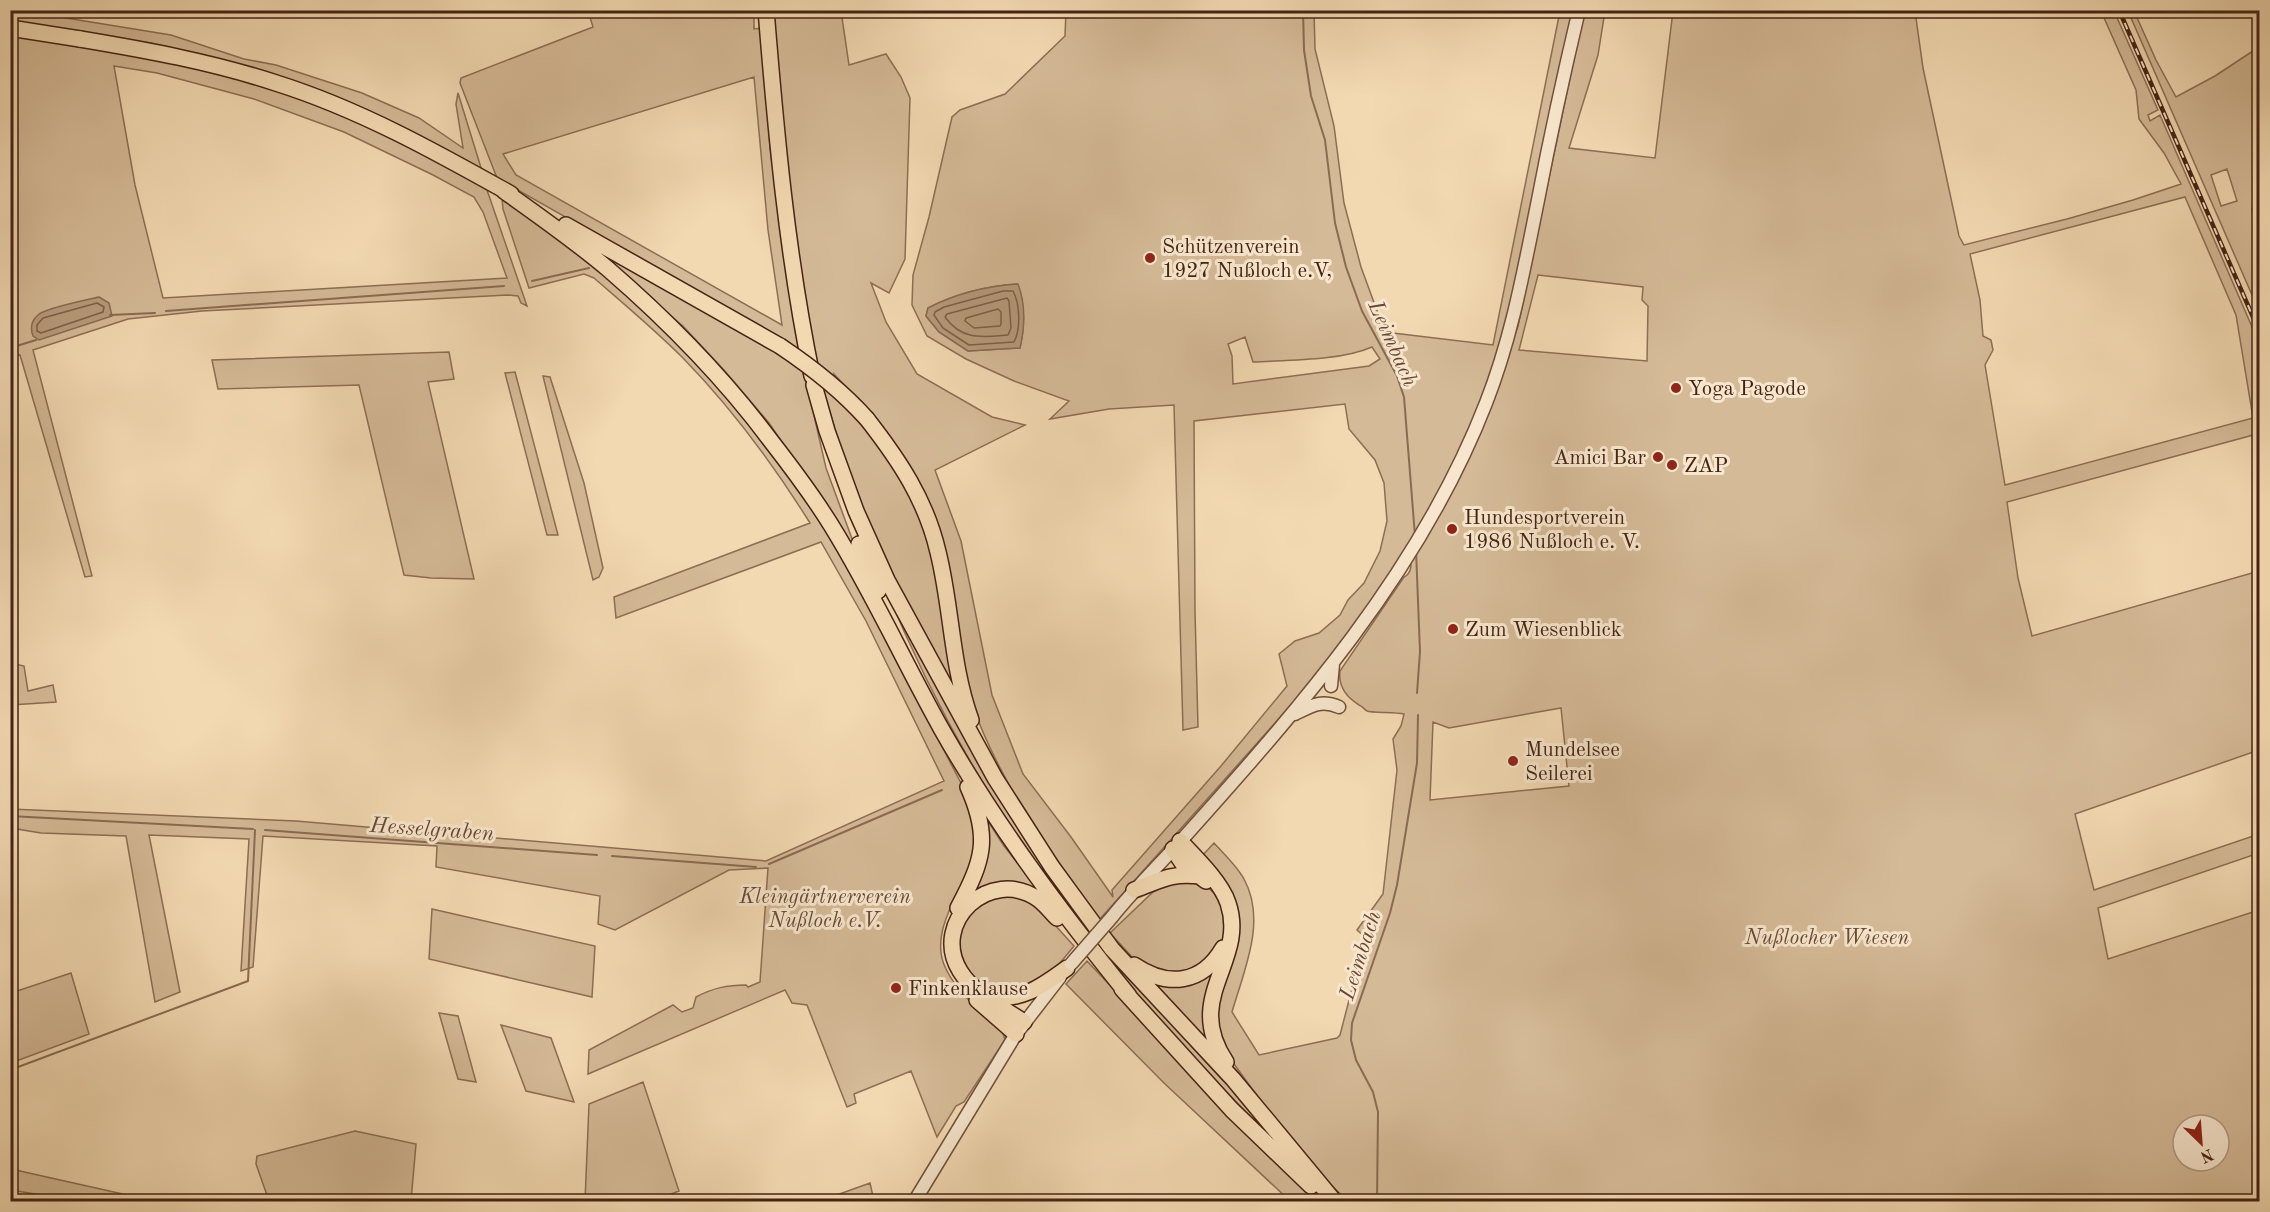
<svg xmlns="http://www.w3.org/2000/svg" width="2270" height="1212" font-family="'Old Standard TT',serif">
	<rect width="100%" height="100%" fill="#f3d9b2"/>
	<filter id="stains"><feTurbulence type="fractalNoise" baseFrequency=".00333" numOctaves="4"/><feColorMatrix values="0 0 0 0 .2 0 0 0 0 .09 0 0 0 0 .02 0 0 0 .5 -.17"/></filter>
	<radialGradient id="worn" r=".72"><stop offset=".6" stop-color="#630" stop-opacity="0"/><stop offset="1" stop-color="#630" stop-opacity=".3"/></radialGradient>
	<path fill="#d5ba97" stroke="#8d6e55" stroke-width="1.5" fill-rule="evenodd" d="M10,11H23L171,35L244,59L276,65L362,93L419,118L463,148L456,104L458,93L482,171L213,58L151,43L11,23Z
		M588,11H754V29L762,28L770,148L799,350L497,178L460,83L461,78L593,27ZM754,77L768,230L782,325L516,175L503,154Z
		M774,11H841L849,65L886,54L901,77L910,98L905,259L889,293L871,283L886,322L917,374L992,417L1025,425L935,470L961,541L992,695L1023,774L1071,837L1113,897L1112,890L1221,766L1287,686L1279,654L1295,641L1319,633L1340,615L1348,600L1364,583L1380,551L1387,521L1384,483L1375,460L1349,429L1345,404L1194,421L1195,612L1198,727L1183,730L1174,405L1109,409L1050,419L1069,401L1014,381L966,359L927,336L912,305L913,275L929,217L952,117L960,110L1005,94L1065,36L1066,11H1314L1315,49L1334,126L1344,203L1361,267L1379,316L1393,333L1493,345L1560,11H1573L1551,107L1519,273L1504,334L1475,420L1446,484L1426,520L1427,536L1460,477L1492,402L1518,326L1584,11H1605L1598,55L1569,148L1655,158L1673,11H1915L1923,68L1959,236L1964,245L2067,219L2133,200L2181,184L2164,153L2139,119L2136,90L2101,11H2114L2158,110L2148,115L2150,121L2160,115L2259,343V441L2257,434L2007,502L2018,578L2032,636L2259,571V750L2075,814L2094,890L2259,834V853L2098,908L2108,959L2259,910V1201H1348L1304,1160L1226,1053C1220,1041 1214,1028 1214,1014C1216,980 1245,938 1234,906C1228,887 1213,872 1201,857L1214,843C1224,854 1237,866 1244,879C1267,921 1244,970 1232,1012L1259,1055L1337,1038L1340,1035L1354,981L1370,942L1357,930L1383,894L1397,770L1393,739L1401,726L1404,714C1395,712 1371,713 1367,711C1364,709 1362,706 1359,705C1346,697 1338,687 1340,671L1404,577C1415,572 1410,557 1409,546L1357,623L1301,694L1100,919C1050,851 999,783 971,701C957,659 956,615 949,572C936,494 887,430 834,374L839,401L893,459L922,514L933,548L943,596L948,649L953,677L965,715L896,589L876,546L849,475L814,360L803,300L782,146ZM2185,197L2236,315L2253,418L2005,485L1985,365L1993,350L1991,340L1983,336L1980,300L1970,254ZM1538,275L1643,287L1642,300L1648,306L1647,361L1519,350ZM1017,284C1026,305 1025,326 1020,348L968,351L939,332L926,316L928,308C955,294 987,286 1017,284ZM1245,337L1253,362C1288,360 1340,361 1372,347L1380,359L1369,366L1233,384L1232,356L1228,344ZM1561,708L1569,786L1430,800L1433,722L1449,728ZM2183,1125H2219V1161H2183Z
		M2128,11H2134L2156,60L2176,97L2215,76L2259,47V58L2256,59L2260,68V202L2252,208L2253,222L2259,245V311ZM2227,169L2237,201L2221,206L2211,175Z
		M11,33L128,51L272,88L383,130L461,172L487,190L527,306L521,303L518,296L508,295L202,311L128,319L33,350L92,576L85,577L20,355L11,357ZM114,66L157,73L254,99L344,132L433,175L474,197L483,212L507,278L163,298L135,185Z
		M502,199L530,215L586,257L689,352L790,472L850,568L964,789C970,805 979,825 976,843C971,883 925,928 946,969C958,994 982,1012 1002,1030L1005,1040L964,1102L956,1106L937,1137L911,1071L854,1094L856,1103L847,1107L807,1005L792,1003L785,990L588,1074L589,1050L673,1005L682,1012L693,1008L696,997C713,988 727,985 746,985L748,987L760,982L768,868L729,870L615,930L598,924L600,896L436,867L437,846L263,836L253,967L241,971L249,839L149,835L180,992L155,1002L126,836L41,833L11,828L10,809L296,821L766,861L944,781L866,621L821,542L616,618L614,597L810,523C773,464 731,407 682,357C654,329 624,304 594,278L584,274L529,288L503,209Z
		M572,233L803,367L826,468L858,555L769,423L724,370L683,326Z
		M449,352L454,379L428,382L474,579L431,578L404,575L359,385L218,389L212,360Z
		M515,372L558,535H547L505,373Z
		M543,376L550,377L584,483L603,568L599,577L593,580Z
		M885,587L1091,926L1086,932C1002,827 936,711 885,587Z
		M11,663L24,666L28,691L53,685L56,702L11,705Z
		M984,815L1004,846L1040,891L1025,889L969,900Z
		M1181,878C1189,881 1201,883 1208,888C1231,904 1227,936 1216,957L1172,979L1134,959L1110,933L1153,892L1179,881Z
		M1009,893L1034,902L1074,946L1055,969L1030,988L989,992L968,976L958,950L959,936L964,920L981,901Z
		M432,909L595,946L592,997L429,959Z
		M1104,941L1233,1083L1286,1152C1220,1087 1156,1020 1099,947Z
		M1087,961L1303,1189L1317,1201H1290L1164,1083L1066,984Z
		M1217,967L1213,1049L1153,982Z
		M71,973L89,1034L11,1063V993Z
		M439,1013L458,1016L476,1082L458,1079Z
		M501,1025L551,1038L574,1102L526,1091Z
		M643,1082L679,1191L653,1201H585L589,1104Z
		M355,1131L416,1144L411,1201H269L256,1164L257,1156Z
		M11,1169L154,1201H77L11,1190Z
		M870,1183L874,1201H836L834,1196Z"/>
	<path fill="#b89b7c" stroke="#8a6b52" stroke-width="1.5" d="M1018,284C1026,305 1025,326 1020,348L968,351L939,332L926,316L928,308C955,294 988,286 1018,284Z
		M99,297L109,303L112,316L39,340L33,336C30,328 31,321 38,315C45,308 87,300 99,297Z"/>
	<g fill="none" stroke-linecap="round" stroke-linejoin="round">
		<path stroke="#7e5f48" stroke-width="1.5" d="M1003,291H1013C1020,304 1021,329 1014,342L969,345L943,328L934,315L935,312L944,307Z
			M1007,298L1009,301L1011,328L1008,335C983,337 962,341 945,317L947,314Z
			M97,303L104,307L103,312L41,333L37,331V325L43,318Z
			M998,309L1001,312V324L1000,326L974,328L965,321L966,318Z"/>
		<path stroke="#8a6b52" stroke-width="2" d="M1303,10L1304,50L1311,96L1325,140L1335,223L1346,267L1362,311L1397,376L1404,397L1415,536
			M532,281L589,268
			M166,311L504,286
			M110,315L155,313
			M10,348L36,340
			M1416,550L1420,652L1417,693
			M10,816L253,829
			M265,830L597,855
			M612,856L756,867
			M769,864L942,790
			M10,1070L248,981L255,830
			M1377,1202L1378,1112L1373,1092L1356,1060L1351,1040L1352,1023L1390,913L1397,885L1417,763L1418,715"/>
		<g stroke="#70503b" stroke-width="15">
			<path id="tertiary" d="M1331,686L1333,664
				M1295,714C1311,706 1321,699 1339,707
				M1112,917C1133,891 1156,868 1179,843C1299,709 1420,573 1486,403C1512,337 1524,269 1538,200C1550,137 1564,73 1579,10
				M914,1202L1016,1034L1060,977"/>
		</g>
		<g stroke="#452313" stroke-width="18">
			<path id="primary" d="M766,10C776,133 787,255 812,376
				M10,28L80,39"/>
		</g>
		<g stroke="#452313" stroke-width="18">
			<path id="trunk" d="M80,39C146,50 212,62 276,83C359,109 436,152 511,194
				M504,191C539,216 575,241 608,269C667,320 724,378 771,441C792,468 813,496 831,525C872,591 904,662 942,730C996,825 1061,912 1129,996
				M566,225L780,346
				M814,385L827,431L856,511L887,580L995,778L1052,867L1112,949L1233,1079L1335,1202
				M867,419C899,460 926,500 938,552C952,608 951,665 971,720
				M859,544L878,591
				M1180,841C1196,858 1221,882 1228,903C1248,962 1182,996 1226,1062
				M1173,849L1183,864L1206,881
				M1134,890C1162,880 1169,873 1200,876
				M958,908C983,861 991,838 968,787
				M1134,965C1168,988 1202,984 1223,948
				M1122,989L1232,1110L1311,1186
				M988,998C1023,1000 1040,988 1067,968
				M977,1000L1016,1034
				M1024,1022C1003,1008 973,993 960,971C930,922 990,866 1038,899C1045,904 1051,912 1057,918"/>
		</g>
		<use href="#tertiary" stroke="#f7e6cd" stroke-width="12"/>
		<use href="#primary" stroke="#f3d9b2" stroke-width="15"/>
		<use href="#trunk" stroke="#f3d9b2" stroke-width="15"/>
		<g stroke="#452313" stroke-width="4.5">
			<path id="rail" d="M2119,10L2260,333"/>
		</g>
		<use href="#rail" stroke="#f7e6cd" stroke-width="2" stroke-dasharray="7" stroke-linecap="butt"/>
		<g stroke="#70503b" stroke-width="15" stroke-linecap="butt">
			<path id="tertiary-bridge" d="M1071,964L1112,917"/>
		</g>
		<g stroke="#452313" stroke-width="18" stroke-linecap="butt">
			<path id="trunk-bridge" d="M780,346C813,368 841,390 867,419"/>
		</g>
		<use href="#tertiary-bridge" stroke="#f7e6cd" stroke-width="12"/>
		<use href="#trunk-bridge" stroke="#f3d9b2" stroke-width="15"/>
	</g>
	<g fill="#8f2418" stroke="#f7e6cd" stroke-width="2">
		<circle cx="1150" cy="258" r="6"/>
		<circle cx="1676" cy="388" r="6"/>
		<circle cx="1658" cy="457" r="6"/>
		<circle cx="1672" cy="465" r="6"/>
		<circle cx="1452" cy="529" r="6"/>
		<circle cx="1453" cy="629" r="6"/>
		<circle cx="1513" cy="761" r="6"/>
		<circle cx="896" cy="988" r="6"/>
	</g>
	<g text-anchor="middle" stroke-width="6" stroke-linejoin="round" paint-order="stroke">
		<g font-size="21" fill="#452313" stroke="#f7e6cd" text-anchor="start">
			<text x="1162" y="253">Schützenverein<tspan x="1162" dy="24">1927 Nußloch e.V,</tspan></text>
			<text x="1688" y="395">Yoga Pagode</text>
			<text x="1646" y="464" text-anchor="end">Amici Bar</text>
			<text x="1684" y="472">ZAP</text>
			<text x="1464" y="524">Hundesportverein<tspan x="1464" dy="24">1986 Nußloch e. V.</tspan></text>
			<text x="1465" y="636">Zum Wiesenblick</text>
			<text x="1525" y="756">Mundelsee<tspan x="1525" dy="24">Seilerei</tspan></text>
			<text x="908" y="995">Finkenklause</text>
		</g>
		<g font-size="21" font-style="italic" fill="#694934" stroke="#f7e6cd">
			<text x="825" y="903">Kleingärtnerverein<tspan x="825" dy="24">Nußloch e.V.</tspan></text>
			<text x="1827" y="944">Nußlocher Wiesen</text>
		</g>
		<g font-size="22" font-style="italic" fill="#684732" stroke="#f7e6cd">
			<text transform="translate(1394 343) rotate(66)" y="8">Leimbach</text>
			<text transform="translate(432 828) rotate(4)" y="8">Hesselgraben</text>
			<text transform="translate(1359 955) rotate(-72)" y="8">Leimbach</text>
		</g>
	</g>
	<rect width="2270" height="1212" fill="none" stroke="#f3d9b2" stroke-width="36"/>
	<rect x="12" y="12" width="2246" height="1188" fill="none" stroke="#452313" stroke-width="3"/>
	<rect x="18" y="18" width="2234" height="1176" fill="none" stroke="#452313" stroke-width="1.5"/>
	<g transform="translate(2201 1143) rotate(155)"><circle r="28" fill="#f7e6cd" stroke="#b09883" stroke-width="1.5"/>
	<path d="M0-4.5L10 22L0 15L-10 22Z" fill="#8f2418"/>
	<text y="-9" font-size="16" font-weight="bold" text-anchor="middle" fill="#452313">N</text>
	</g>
	<rect width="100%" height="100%" filter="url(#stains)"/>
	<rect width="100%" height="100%" fill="url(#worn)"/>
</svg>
